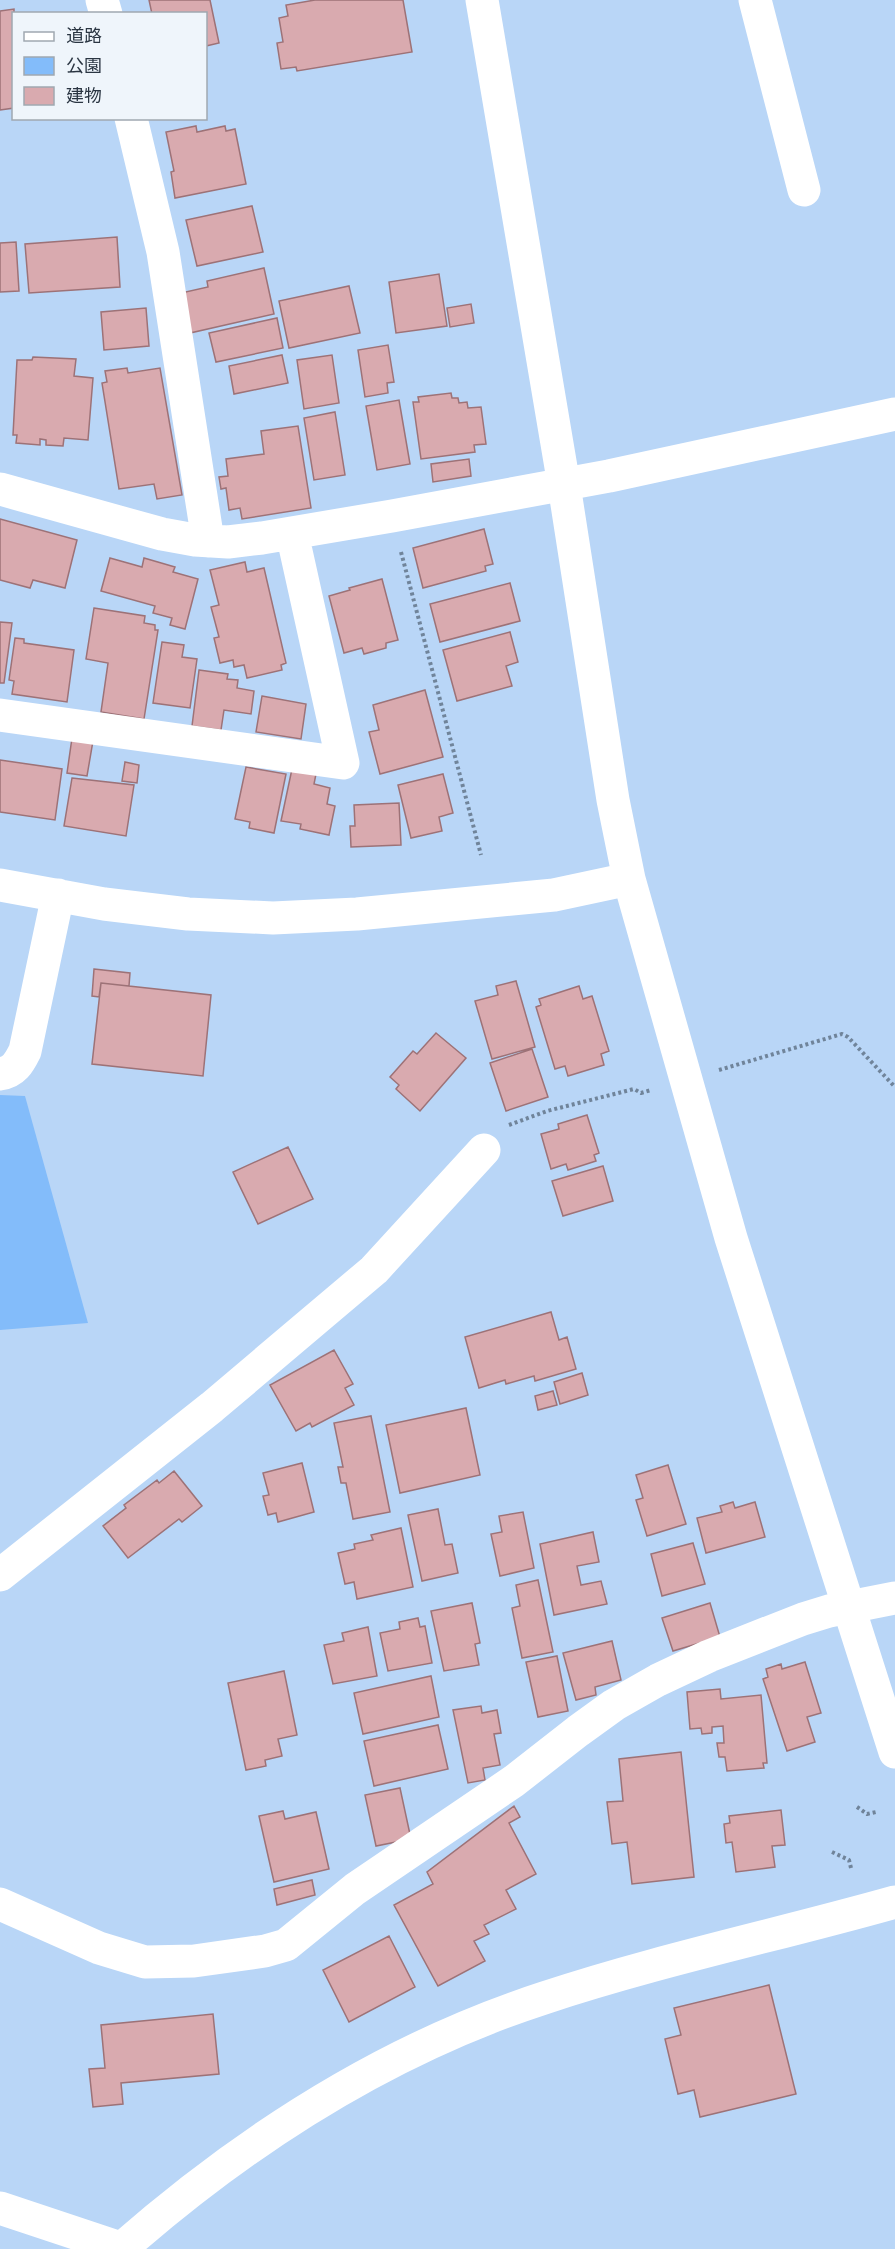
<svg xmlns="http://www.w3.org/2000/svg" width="895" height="2249" font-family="'Fira Sans','Noto Sans JP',sans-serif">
	<rect width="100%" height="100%" fill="#b9d6f7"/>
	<path fill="#83bcfa" d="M0,1095L25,1096L88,1323L0,1330Z"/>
	<path fill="#d9aaaf" stroke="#9d7277" stroke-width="1.5" d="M149,0H210L219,43L206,46V14H152Z
		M315,0H403L412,52L297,71L296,67L281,69L277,43L283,42L279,18L288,16L286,5Z
		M14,9V108L0,110V11Z
		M196,126L197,132L225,126L226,131L235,129L246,184L175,198L171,172L174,171L166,132Z
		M252,206L263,252L197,266L186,220Z
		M117,237L120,287L29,293L25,244Z
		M16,242L19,291L0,292V243Z
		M264,268L274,314L190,333L181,293L208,287L207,281Z
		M439,274L447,326L396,333L389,282Z
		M349,286L360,333L289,348L279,301Z
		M471,304L474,323L450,327L447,308Z
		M146,308L149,346L104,350L101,312Z
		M277,318L283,348L216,362L209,333Z
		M388,345L394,382L387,383L388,393L365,397L358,350Z
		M282,355L288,383L234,394L229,366Z
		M332,355L339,403L304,409L297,360Z
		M33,357L76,359L74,376L93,378L88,440L64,438L63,446L46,445V440L40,439V445L16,443L17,435H13L17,360H32Z
		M127,368L128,373L160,368L182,495L157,499L154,484L119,489L102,383L107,382L105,371Z
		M451,393L452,398H458L459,403L467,402L468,408L481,407L486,444L474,445L475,452L421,459L413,402H419L418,397Z
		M399,400L410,464L377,470L366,406Z
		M335,412L345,475L314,480L304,418Z
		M298,426L311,508L242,519L240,508L229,510L226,488L221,489L219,477L228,476L226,459L264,454L261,431Z
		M469,459L471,476L433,482L431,464Z
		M0,519L77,540L65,588L33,580L30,588L0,580Z
		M484,529L493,564L485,566L486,571L423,588L413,548Z
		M110,558L142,567L144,558L175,567L173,572L198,579L185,629L170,625L172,618L153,613L155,606L101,591Z
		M245,562L247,572L264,568L286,663L281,665L282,670L247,678L244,665L234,667L233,660L220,663L214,638L219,637L211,607L219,605L210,570Z
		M382,579L398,640L386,643V648L364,654L362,648L344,653L329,596L350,590L349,588Z
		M510,583L520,621L440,642L430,604Z
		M94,608L145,616L144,623L155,625V630H158L144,719L101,712L108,663L86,659Z
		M0,622L12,623L4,683H0Z
		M510,632L518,662L506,666L512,686L457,701L443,650Z
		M15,638L24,639V643L74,650L67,702L12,694L14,681L9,680Z
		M162,642L184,645L182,657L197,659L190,708L153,703Z
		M199,670L228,674L227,679L238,680L237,688L254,691L251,714L224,710L221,730L192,726Z
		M425,690L443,757L380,774L369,732L379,730L373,705Z
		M262,696L306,704L301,739L256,732Z
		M72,738L93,741L87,776L67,773Z
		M0,760L62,769L55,820L0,812Z
		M125,762L139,765L137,783L122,781Z
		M246,767L286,774L274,833L249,828L250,822L235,819Z
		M292,769L316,774L314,784L330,788L327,804L335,806L329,835L300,829L301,824L281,821Z
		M443,774L453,813L439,817L442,831L411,838L398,785Z
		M72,778L134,785L126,836L64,826Z
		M399,803L401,845L351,847L350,826H355L354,805Z
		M94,969L130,973L129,986L101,983L99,997L92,996Z
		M516,981L535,1047L492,1059L475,1001L498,995L496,986Z
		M101,983L211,995L203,1076L92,1064Z
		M579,986L583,999L592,996L609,1051L601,1054L604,1065L568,1076L565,1066L555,1069L536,1007L541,1005L539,999Z
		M436,1033L466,1058L420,1111L396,1089L399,1085L390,1077L413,1051L417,1054Z
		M532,1049L548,1097L506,1111L490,1063Z
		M587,1115L599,1153L594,1155L596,1161L568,1170L566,1164L551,1169L541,1134L559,1129L558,1124Z
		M288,1147L313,1199L258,1224L233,1172Z
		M603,1166L613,1201L563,1216L552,1181Z
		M551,1312L559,1340L567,1337L576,1369L535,1381L534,1376L506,1384L505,1380L479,1388L465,1337Z
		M334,1350L353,1384L345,1388L354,1405L312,1427L310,1423L296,1431L270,1385Z
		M582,1373L588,1395L560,1404L554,1382Z
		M553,1391L557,1405L538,1410L535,1396Z
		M466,1408L480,1475L400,1493L386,1425Z
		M371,1416L390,1512L353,1519L346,1483H341L338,1467H343L334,1423Z
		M302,1463L314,1512L278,1522L276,1513L268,1515L263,1496L269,1495L263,1473Z
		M668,1465L686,1524L647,1536L636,1500L643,1498L636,1475Z
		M174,1471L202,1506L182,1522L179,1519L128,1558L103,1526L126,1508L124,1505L157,1480L159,1483Z
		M733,1502L735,1508L755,1502L765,1537L706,1553L697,1518L722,1512L720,1506Z
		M438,1509L445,1545L452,1544L458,1573L422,1581L408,1515Z
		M523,1512L534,1568L500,1576L491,1534L502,1532L499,1516Z
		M401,1528L413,1587L357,1599L354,1582L345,1584L338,1553L355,1549L354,1544L373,1540L371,1535Z
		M593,1532L599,1562L577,1566L581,1585L601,1581L607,1604L554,1615L540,1544Z
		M693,1543L705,1584L662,1596L651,1554Z
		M538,1580L553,1652L522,1658L512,1608L520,1606L516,1585Z
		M472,1603L480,1643L475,1644L479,1665L444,1671L431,1611Z
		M710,1603L720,1637L673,1651L662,1618Z
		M418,1618L420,1627L425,1626L432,1663L388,1671L380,1633L400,1629L399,1622Z
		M368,1627L377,1676L333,1684L324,1645L344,1641L342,1633Z
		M612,1641L621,1680L595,1687L596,1695L576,1700L563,1653Z
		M557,1656L568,1711L538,1717L526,1662Z
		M805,1662L821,1713L807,1717L815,1742L787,1751L763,1679L768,1677L766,1669L781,1664L782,1669Z
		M284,1671L297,1735L278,1739L282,1756L265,1760L266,1766L246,1770L228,1683Z
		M431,1676L439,1717L363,1734L354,1693Z
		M720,1689L721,1699L761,1695L767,1763H763L764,1768L727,1771L725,1757H719L717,1743H724L723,1726L712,1727V1733L702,1734L701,1728L690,1729L687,1692Z
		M481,1706L482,1713L497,1710L501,1733L494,1734L500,1765L483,1768L485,1780L468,1783L453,1710Z
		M438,1725L448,1769L374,1786L364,1741Z
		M681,1752L694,1877L632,1884L627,1842L612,1844L607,1802L623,1801L619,1759Z
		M400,1788L411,1839L376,1846L365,1795Z
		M514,1806L520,1817L509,1823L536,1874L506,1890L516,1909L484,1925L489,1934L474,1941L485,1961L438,1986L394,1905L433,1884L427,1872Z
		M781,1810L785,1845L772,1846L775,1867L736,1872L732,1842L726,1843L724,1824L730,1823L729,1816Z
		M283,1811L285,1819L316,1812L329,1869L274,1882L259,1816Z
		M312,1880L315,1895L277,1905L274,1889Z
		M389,1936L415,1987L349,2022L323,1970Z
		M769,1985L796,2094L700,2117L694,2090L678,2094L665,2039L681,2035L674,2008Z
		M213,2014L219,2074L121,2083L123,2104L93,2107L89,2069L105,2068L101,2025Z"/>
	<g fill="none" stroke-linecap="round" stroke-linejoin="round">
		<path stroke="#70849a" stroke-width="4" stroke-dasharray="3 3" stroke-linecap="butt" d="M401,552L481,855
			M719,1070L842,1034L848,1037L895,1087
			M509,1125L547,1111L634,1089L641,1093L651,1090
			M857,1807L867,1814L876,1812
			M832,1852L849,1860L851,1868"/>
		<path stroke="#fff" stroke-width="33" d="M102,0L106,14
			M482,0L564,485L613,800L629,879L731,1238L895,1752
			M755,0L804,190
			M131,118L163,252L208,541
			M0,489L162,534L195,540L228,542L262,538L392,516L609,476L895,414
			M0,715L343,763L292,533
			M0,885L104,904L188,914L273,918L357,914L554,895L629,879
			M0,1074C14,1072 19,1063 25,1051L58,895
			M0,1575L212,1407L374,1270L484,1150
			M0,1904L99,1948L145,1962L194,1961L265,1951L286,1945L355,1889L514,1781L578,1731L614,1705L658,1680L709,1656L803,1619L829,1611L895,1598
			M0,2208L123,2249
			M121,2249C244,2141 387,2049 544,1998C659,1960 778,1935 895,1902"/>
	</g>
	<rect x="12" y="12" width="195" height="108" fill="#eff5fb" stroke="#a0a8b1" stroke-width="1.5"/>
	<rect x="24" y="32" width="30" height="9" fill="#ffffff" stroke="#a0a8b1" stroke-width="1.5"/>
	<text x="66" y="42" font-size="18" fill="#2a3542">道路</text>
	<rect x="24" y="57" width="30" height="18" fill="#83bcfa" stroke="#a0a8b1" stroke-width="1.5"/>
	<text x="66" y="72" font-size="18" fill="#2a3542">公園</text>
	<rect x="24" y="87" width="30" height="18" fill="#d9aaaf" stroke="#a0a8b1" stroke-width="1.5"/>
	<text x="66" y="102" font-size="18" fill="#2a3542">建物</text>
</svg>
